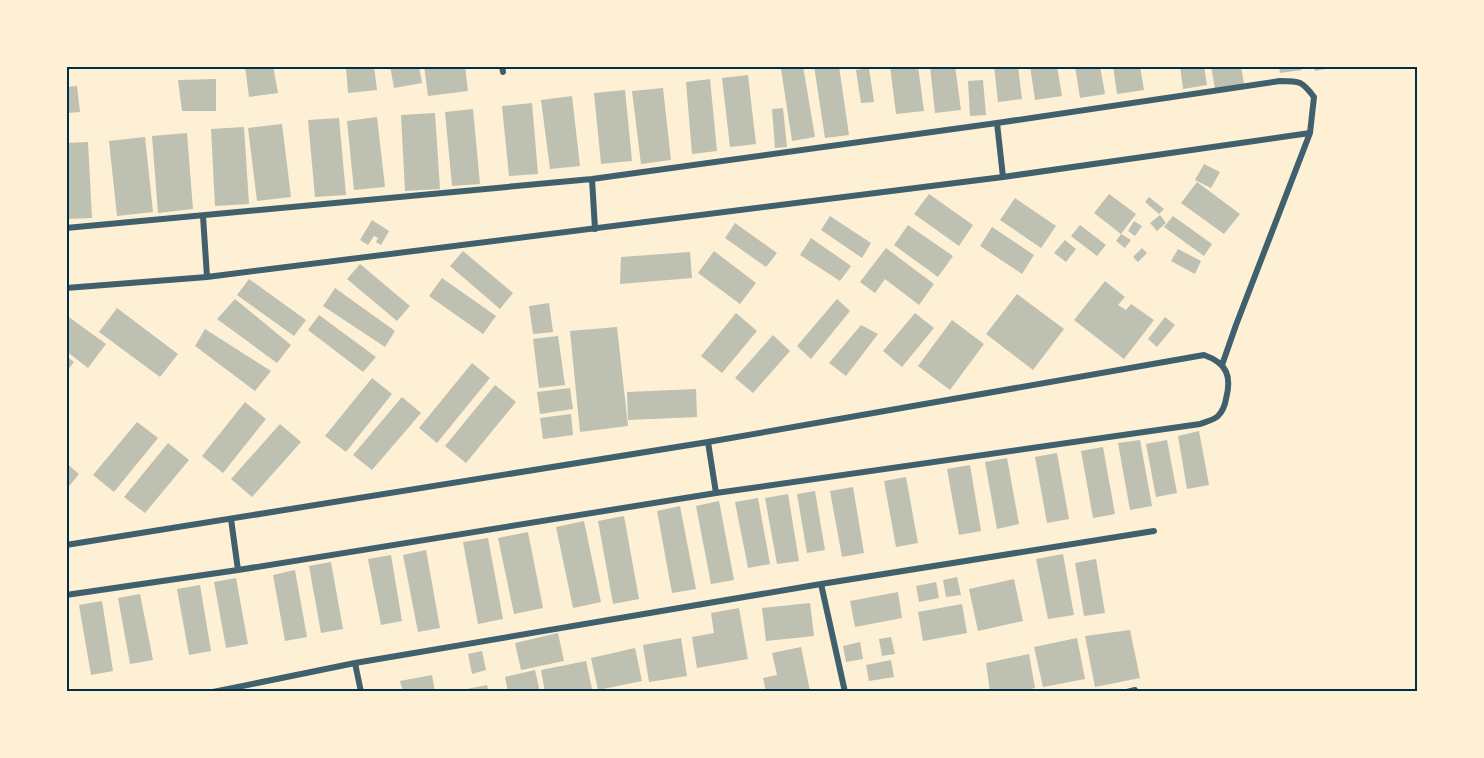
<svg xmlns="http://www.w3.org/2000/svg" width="1484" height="758" font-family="Manrope,sans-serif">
	<rect width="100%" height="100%" fill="#fdf0d5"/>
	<path fill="#bec0b2" d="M245,66H273L278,93L249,97Z
		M346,66H374L377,90L348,93Z
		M390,66H419L422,83L394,88Z
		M424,66H465L468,91L428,96Z
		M803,66L815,137L792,141L781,69Z
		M814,66H839L849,135L825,138Z
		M890,66H918L924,111L896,114Z
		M930,66H955L961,110L935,113Z
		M994,66H1018L1022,99L998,102Z
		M1030,66H1057L1062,96L1035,100Z
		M1075,66H1100L1105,94L1080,98Z
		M1113,66H1140L1144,90L1117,94Z
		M1180,66H1204L1207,85L1183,89Z
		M1211,66H1241L1244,84L1215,89Z
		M1279,66H1301L1302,70L1280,73Z
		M1314,66H1336V67L1315,71Z
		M869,68L874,102L861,103L856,70Z
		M748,75L756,144L730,147L722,78Z
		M216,79V111H182L178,80Z
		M710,79L717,151L692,154L686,82Z
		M983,80L986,115L970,116L968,81Z
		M77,86L80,112L67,113L66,87Z
		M663,88L671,160L641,164L632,91Z
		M625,90L632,161L601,164L594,93Z
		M572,96L580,166L550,169L541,100Z
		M532,103L538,174L509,176L502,106Z
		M783,108L787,147L775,148L772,109Z
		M473,109L480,184L452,186L445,112Z
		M435,113L440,189L405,191L401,115Z
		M377,117L385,187L354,190L347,121Z
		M339,118L346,195L315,197L308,120Z
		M282,124L291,197L257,201L248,128Z
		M244,127L249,204L215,206L211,129Z
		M187,133L193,209L158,213L152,136Z
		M145,137L153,212L117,216L109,141Z
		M88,142L92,218L66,219V143Z
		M1204,164L1220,172L1211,188L1195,180Z
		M1197,182L1240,214L1224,234L1181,203Z
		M929,194L973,225L959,246L914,214Z
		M1109,194L1136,214L1121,234L1094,213Z
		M1149,197L1164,209L1159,214L1145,202Z
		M1015,198L1056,226L1041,248L1000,220Z
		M1160,215L1166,223L1157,231L1150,223Z
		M830,216L871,243L862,258L821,230Z
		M1173,216L1212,244L1204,256L1164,227Z
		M372,220L389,231L381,245L376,242L378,238L374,236L368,245L360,240Z
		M1134,221L1142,226L1135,236L1128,231Z
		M735,223L777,253L766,267L725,238Z
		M908,225L953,256L938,277L894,245Z
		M1080,225L1106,245L1097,256L1071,236Z
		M992,227L1034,255L1022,274L980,246Z
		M1121,234L1131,240L1125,248L1116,241Z
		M811,238L851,266L840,281L800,255Z
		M1065,240L1076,249L1066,262L1054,253Z
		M886,248L934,284L919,305L885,279L875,293L860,282Z
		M1142,248L1147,253L1138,262L1133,257Z
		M1178,249L1201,261L1195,274L1171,261Z
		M463,251L513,293L500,309L450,266Z
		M714,251L756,283L740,304L698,273Z
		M690,252L692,278L620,284L621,257Z
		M360,264L410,306L397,321L347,279Z
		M442,278L496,316L483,334L429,296Z
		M249,279L306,320L294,336L237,295Z
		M1105,281L1125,297L1118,305L1126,310L1131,304L1154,320L1124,359L1074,320Z
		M335,288L395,331L385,347L323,306Z
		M1017,294L1064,329L1033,370L986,334Z
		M235,299L291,345L277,363L217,319Z
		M837,299L850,311L811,359L797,346Z
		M549,303L553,332L533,334L529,306Z
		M117,308L178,354L160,377L99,332Z
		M736,313L757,331L722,373L701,356Z
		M915,313L934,328L902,367L883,351Z
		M66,315L106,344L88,368L66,351Z
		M319,315L376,357L363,372L308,330Z
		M1165,317L1175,325L1157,347L1148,339Z
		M952,320L984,344L950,390L918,366Z
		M861,325L878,334L846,376L829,363Z
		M617,327L628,426L580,432L570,331Z
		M205,329L271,371L255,391L195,346Z
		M773,335L790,351L753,393L735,378Z
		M558,336L565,385L539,388L533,339Z
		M66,356L74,362L66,372Z
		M472,363L490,378L437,443L419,428Z
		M372,378L392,394L346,452L325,436Z
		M495,385L516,402L466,463L445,446Z
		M570,388L573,409L540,414L537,392Z
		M696,389L697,417L628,420L627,392Z
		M402,397L421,413L372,470L353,455Z
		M245,402L266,419L223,473L202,456Z
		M571,414L573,435L543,439L540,418Z
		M137,422L158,438L114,492L93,475Z
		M280,424L301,442L252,497L231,479Z
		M1199,431L1209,485L1187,489L1178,436Z
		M1140,440L1152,506L1130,510L1118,443Z
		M1167,440L1177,493L1156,497L1146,444Z
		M168,443L189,460L145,513L124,497Z
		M1103,447L1115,514L1093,518L1081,451Z
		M1057,453L1069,519L1047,523L1035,457Z
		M1007,458L1019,524L997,529L985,462Z
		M66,463L79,474L66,490Z
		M970,465L981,531L959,535L947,469Z
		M906,477L918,543L896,547L884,481Z
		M853,487L864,553L842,557L830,491Z
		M815,491L825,550L807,553L797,494Z
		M788,494L799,561L777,564L765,498Z
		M758,498L770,564L748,568L735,502Z
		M719,501L734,580L711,584L696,506Z
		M680,506L696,589L672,593L657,511Z
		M624,516L639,599L613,604L598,521Z
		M584,521L601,602L573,608L556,527Z
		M528,532L543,608L514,614L498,538Z
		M488,538L503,619L478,624L463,542Z
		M426,550L440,628L418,632L403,555Z
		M1063,554L1074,615L1048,619L1036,559Z
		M391,555L402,621L381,625L368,559Z
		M1096,559L1105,613L1084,616L1075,563Z
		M331,562L343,629L321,633L309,566Z
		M295,570L307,637L285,641L273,575Z
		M957,577L961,595L946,597L943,580Z
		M236,578L248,644L226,648L214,582Z
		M1014,579L1023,621L978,631L969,589Z
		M936,582L939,598L919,602L916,586Z
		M200,585L211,651L189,655L177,589Z
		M898,592L902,618L855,627L850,601Z
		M140,594L153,660L130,664L118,598Z
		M102,601L113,671L91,675L79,605Z
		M810,603L814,636L766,641L762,608Z
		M962,604L967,633L923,641L918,612Z
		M739,608L748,659L697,668L692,637L714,633L711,613Z
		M1130,630L1140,678L1095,687L1085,636Z
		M558,633L564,661L521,670L515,643Z
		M891,637L895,654L882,656L879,639Z
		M681,638L687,676L649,682L643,645Z
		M1077,638L1085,679L1043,687L1034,647Z
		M860,642L863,659L846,662L843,646Z
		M801,647L810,691L766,692L763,678L777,675L772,653Z
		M635,648L642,681L598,690L591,658Z
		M482,651L486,670L472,674L468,654Z
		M1029,654L1035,688L1015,692H990L986,663Z
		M891,660L894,677L869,681L866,665Z
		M586,661L592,689L577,692H545L541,670Z
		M535,670L540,692H508L505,677Z
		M432,675L435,692H403L400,681Z
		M487,685L489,692H457V691Z"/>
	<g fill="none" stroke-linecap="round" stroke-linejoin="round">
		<path stroke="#3f606c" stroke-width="6" d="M502,66L503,72
			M997,123L1003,177
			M592,179L595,229
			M203,216L207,277
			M66,228L592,179L997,123L1280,81C1300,81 1302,81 1314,97L1310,133L1236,325L1222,365
			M66,288L207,277L1003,177L1310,133
			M708,442L716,493
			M231,519L238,570
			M66,545L708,442L1204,355C1227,363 1232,376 1226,399C1225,405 1222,412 1218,416C1214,420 1205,422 1200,424L716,493L238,570L66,595
			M821,584L845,692
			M355,663L361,692
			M213,692L355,663L821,584L1154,531
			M1127,692L1135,690"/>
	</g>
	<rect width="1484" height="758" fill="none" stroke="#fdf0d5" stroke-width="135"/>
	<rect x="68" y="68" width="1348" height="622" fill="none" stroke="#003049" stroke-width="2"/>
</svg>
